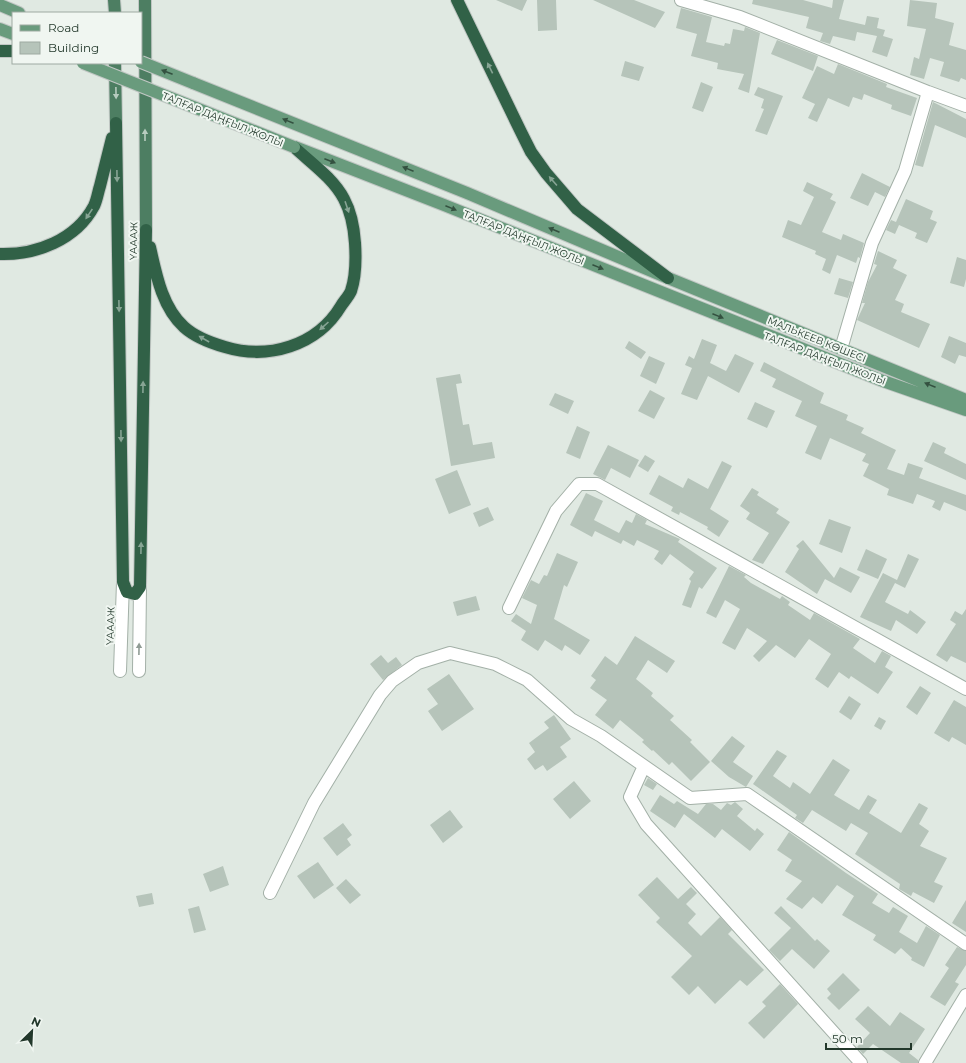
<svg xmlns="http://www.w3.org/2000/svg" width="966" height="1063" font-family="Montserrat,sans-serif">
	<rect width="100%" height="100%" fill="#e0e9e2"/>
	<path fill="#b6c4ba" d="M496,0H527L522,11Z
		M537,0H556L557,30L538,31Z
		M593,0H634L665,12L655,28Z
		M753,0H803L832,8L833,0H844L839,19L865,25L867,16L879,18L877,28L885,30L883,36L893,39L887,57L872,52L877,36L857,32L855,41L833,36L830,44L820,41L823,33L806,28L809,17L752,4Z
		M910,0L937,3L935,18L954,23L949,45L966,50V80L961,78L959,82L940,76L944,62L930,58L924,79L910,75L914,57L919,59L926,29L907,26Z
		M681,8L712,17L706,42L724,46L725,43L730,44L733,29L744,31L745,27L760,33L749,93L738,89L744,74L717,69L718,63L691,56L697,34L676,28Z
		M777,40L818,56L813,71L771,54Z
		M625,61L644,67L639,81L621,76Z
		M838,64L887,84L886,87L917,98L911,116L891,109L892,105L864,94L862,100L853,97L849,107L828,98L817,122L808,118L815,104L802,98L817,66L834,74Z
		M701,82L713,87L703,112L692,108Z
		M758,87L783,96L767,135L755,131L764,109L761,108L764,99L754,95Z
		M933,102L966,119V138L935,125L923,167L915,165Z
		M862,173L890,187L885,197L875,192L868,206L850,198Z
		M807,182L833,194L830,199L836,202L822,232L841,240L843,234L864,243L860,258L858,257L856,263L837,255L830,274L822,270L826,259L815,254L816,251L782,237L788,220L801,225L814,197L803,191Z
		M906,199L933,211L930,219L937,222L927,243L915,238L917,233L899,225L895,234L886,230L891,220L896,222Z
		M878,251L897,260L893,268L907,275L895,300L904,304L901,312L930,324L919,348L857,320L865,303H862L868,282L877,265L874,264Z
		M957,257L966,260V279L964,287L950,283Z
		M839,278L853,282L848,298L834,294Z
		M949,336L966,343V357L959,355L955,364L941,357Z
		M702,339L717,345L710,363L726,371L735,354L754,363L739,393L708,376L697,400L681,394L692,368L685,365L689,356L694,359Z
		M629,341L646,352L641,359L625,348Z
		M649,356L665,363L656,384L640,376Z
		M764,362L824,393L820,403L848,415L846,420L864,428L861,433L896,450L887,469L904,475L908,463L923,468L919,478L966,495V511L944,502L940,511L932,507L935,501L917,494L913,504L887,495L889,489L863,476L869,464L862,461L866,454L830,438L821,460L805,453L817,426L795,416L802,401L772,387L776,379L760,371Z
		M460,374L462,383L456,384L463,425L469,424L473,445L492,442L495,458L451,466L436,378Z
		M650,390L665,398L654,419L638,411Z
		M555,393L574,401L568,414L549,405Z
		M755,402L775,411L767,428L747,419Z
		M577,426L590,432L580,459L566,453Z
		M933,442L946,448L944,453L966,464V480L924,461Z
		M608,445L639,460L630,478L611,468L605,480L593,474Z
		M645,455L655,461L648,472L638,466Z
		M722,461L732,466L710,509L729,521L719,537L707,529L708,527L680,512L679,515L671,511L673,507L649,494L659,475L683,488L688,478L708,489Z
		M457,470L471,505L449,514L435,479Z
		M752,488L759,492L757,495L779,509L776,513L790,522L763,564L752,560L769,533L746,519L750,513L740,506Z
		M586,493L603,501L594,520L619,533L626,520L632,523L636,514L647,520L645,524L680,539L678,542L717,568L702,589L699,587L691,608L682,605L691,581L689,579L694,572L670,554L662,565L654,559L659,551L637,540L634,546L623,540L621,544L595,531L592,537L570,525Z
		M488,507L494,520L479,527L473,513Z
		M829,519L851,527L842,553L819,544Z
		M803,540L834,578L840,567L860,577L851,593L825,579L817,594L785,572L799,549L796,546Z
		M866,549L887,559L878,579L857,570Z
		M557,553L578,562L567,587L564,585L554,619L590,640L580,655L565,645L562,651L545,640L538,651L521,640L526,631L511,621L516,614L531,624L537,605L522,598L531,580L539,584L544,575L547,576Z
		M908,554L919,559L905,588L895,583L885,602L908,614L910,610L926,622L917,634L896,620L891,631L860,617L883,573L897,580Z
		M729,566L746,575L744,577L751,583L780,599L782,596L790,602L788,605L810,620L814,613L860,639L853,648L875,663L882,651L891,656L885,667L893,672L878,694L851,676L849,679L839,672L828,688L815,679L831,654L809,639L795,658L776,645L759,662L753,656L767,641L747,628L735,650L722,643L740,609L725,600L716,618L706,613Z
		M476,596L480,610L457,616L453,602Z
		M966,609V663L951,656L947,662L936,655L956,624L950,620L955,611L962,615Z
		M635,636L675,661L667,673L648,660L636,679L653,693L651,696L674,716L670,720L692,740L690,742L710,762L691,781L672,762L669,765L653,750L652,751L642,742L644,740L620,720L613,729L595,715L607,700L590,688L596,680L591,676L605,656L617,665Z
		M381,655L388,663L396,657L402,665L383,680L370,664Z
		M449,674L474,709L442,731L428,711L438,704L427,689Z
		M920,686L931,693L917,715L906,707Z
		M849,696L861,704L851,720L839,712Z
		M954,700L966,707V745L952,737L949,742L934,733Z
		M554,715L571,739L560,747L567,757L547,771L543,765L535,770L527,759L535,752L529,743L549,728L544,722Z
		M879,717L886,721L881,730L874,726Z
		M732,736L745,746L733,762L753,776L746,787L729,777L711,761Z
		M777,750L787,756L773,776L790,788L793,782L810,794L833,759L850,770L834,795L859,810L868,795L877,800L869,813L901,833L919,803L928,808L919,824L929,831L920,846L947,858L934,882L943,886L934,903L913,892L911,896L899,889L900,884L855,854L868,833L851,823L846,831L812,810L803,823L795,818L797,815L753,784Z
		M648,778L657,784L653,790L644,785Z
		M574,781L591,801L570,819L553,799Z
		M660,795L674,804L677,801L698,814L706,804H713L721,810L727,803L731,805L735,802L743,809L737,816L755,831L757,828L764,834L750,851L722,829L715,838L684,814L675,828L650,811Z
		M450,810L463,827L443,843L430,825Z
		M343,823L352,835L347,839L351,845L337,856L323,838Z
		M789,832L846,873L878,894L872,903L889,913L893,907L908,916L899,932L917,943L926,926L940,935L924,967L911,960L912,958L901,948L895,954L873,940L876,935L842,915L854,896L837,885L822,904L813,897L802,909L786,899L802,881L785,871L792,860L777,850Z
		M318,862L334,885L314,899L297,876Z
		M223,866L229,885L210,892L203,874Z
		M657,877L678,899L691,887L697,893L686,904L696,914L688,923L701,936L720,917L732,930L728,934L764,970L747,986L740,980L715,1004L698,986L689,995L671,977L692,956L656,922L660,918L638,895Z
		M346,879L361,895L350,904L336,888Z
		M152,893L154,904L139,907L136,896Z
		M966,900V932L952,923Z
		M199,906L206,930L194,933L188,909Z
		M781,906L815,941L817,939L830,951L814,969L792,949L780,961L769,950L791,928L774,913Z
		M957,947L966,951V965L955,982L959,984L945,1006L930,997L949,968L945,965Z
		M843,973L860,990L839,1010L827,998L831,994L827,989Z
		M780,984L798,1004L764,1039L748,1023L766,1006L762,1002Z
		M868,1006L890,1026L900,1012L925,1029L909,1053L918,1060V1063H901L873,1044L863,1054L857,1047L870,1033L855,1019Z"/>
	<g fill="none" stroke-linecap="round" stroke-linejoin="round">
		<g stroke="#a3b0a7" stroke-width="14">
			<path id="minor" d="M681,0L740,17L928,92L966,106
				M841,349L872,243L905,171L928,92
				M509,608L556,511L579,484H597L966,689
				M120,671L123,582
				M139,671L140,587
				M644,766L630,797L646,824L861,1063
				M270,893L314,803L380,695L392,681L418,663L450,653L495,664L527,680L571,719L601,736L690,798L747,794L966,944
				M925,1063L966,995"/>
		</g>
		<g stroke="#c1c7c4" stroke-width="14">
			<path id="primary" d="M0,5L19,13
				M0,29L13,34
				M193,83L467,193L668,278L966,400
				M295,147L444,205L883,381L966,410"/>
		</g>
		<g stroke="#c1c7c4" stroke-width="14">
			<path id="trunk" d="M114,0L115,13
				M145,0L146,230
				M115,63L116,123"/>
		</g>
		<g stroke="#c1c7c4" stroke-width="14">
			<path id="motorway" d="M457,0L521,132L531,152L546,173L577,209L668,278
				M0,51H13
				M116,123L123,582L127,592L135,594L140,587L146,230
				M150,247C156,274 162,307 184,327C195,337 211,343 225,347C268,360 317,346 341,306C344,301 349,296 351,291C356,276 356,258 355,243C354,228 351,212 344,199C333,178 311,163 294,147
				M0,254C36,255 76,240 94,206C97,200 98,192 100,186C104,170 108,154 112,138"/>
		</g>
		<use href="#minor" stroke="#fff" stroke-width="12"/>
		<use href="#primary" stroke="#699b7d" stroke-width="12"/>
		<use href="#trunk" stroke="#4d7e62" stroke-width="12"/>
		<use href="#motorway" stroke="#316147" stroke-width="12"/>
		<g stroke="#c1c7c4" stroke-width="14" stroke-linecap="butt">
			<path id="primary-bridge" d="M141,62L193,83
				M83,63L294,147"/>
		</g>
		<use href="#primary-bridge" stroke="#699b7d" stroke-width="12"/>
	</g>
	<defs><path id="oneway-solid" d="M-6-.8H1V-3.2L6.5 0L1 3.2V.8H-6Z"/></defs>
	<g fill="#87a494">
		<use href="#oneway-solid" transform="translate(490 68) rotate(-116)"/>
		<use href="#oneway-solid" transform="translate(117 176) rotate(89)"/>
		<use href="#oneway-solid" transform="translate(553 181) rotate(-131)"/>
		<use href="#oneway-solid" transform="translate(347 207) rotate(71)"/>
		<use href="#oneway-solid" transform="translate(89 214) rotate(124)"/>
		<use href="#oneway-solid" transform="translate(119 306) rotate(89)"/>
		<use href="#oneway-solid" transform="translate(324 326) rotate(138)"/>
		<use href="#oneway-solid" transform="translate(204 339) rotate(-150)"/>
		<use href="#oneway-solid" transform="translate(143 387) rotate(-89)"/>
		<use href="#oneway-solid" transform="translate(121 436) rotate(89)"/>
		<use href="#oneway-solid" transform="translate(141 548) rotate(-89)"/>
	</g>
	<g fill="#345140">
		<use href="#oneway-solid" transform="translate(167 72) rotate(-159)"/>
		<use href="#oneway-solid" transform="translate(288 121) rotate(-158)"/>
		<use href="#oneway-solid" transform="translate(330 161) rotate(21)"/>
		<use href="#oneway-solid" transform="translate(408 169) rotate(-158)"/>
		<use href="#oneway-solid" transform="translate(451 208) rotate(22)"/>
		<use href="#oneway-solid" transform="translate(554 230) rotate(-157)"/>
		<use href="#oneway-solid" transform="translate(598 267) rotate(22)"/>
		<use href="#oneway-solid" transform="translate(718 316) rotate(22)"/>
		<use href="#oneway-solid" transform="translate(930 385) rotate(-158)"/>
	</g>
	<g fill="#b7ccbf">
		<use href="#oneway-solid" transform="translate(116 93) rotate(89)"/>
		<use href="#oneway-solid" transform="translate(145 135) rotate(-90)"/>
	</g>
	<use fill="#909c95" href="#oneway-solid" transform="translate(139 649) rotate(-89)"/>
	<g text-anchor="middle" stroke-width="4" stroke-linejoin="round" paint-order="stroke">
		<g font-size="10" fill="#22382b" stroke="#f0f6f1">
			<text transform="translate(223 119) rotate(22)" y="4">ТАЛҒАР ДАҢҒЫЛ ЖОЛЫ</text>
			<text transform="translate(524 237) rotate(22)" y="4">ТАЛҒАР ДАҢҒЫЛ ЖОЛЫ</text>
			<text transform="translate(133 241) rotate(-89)" y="4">ҮАААЖ</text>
			<text transform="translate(817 339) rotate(22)" y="4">МАЛЬКЕЕВ КӨШЕСІ</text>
			<text transform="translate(825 358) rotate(21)" y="4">ТАЛҒАР ДАҢҒЫЛ ЖОЛЫ</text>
			<text transform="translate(110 626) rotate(-88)" y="4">ҮАААЖ</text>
		</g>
	</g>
	<rect x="12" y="12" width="130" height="52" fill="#f0f6f1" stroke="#9eaaa2"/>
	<rect x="20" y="25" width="20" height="6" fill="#699b7d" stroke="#9eaaa2"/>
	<text x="48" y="32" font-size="12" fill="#22382b">Road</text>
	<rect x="20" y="42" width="20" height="12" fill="#b6c4ba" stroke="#9eaaa2"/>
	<text x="48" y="52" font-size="12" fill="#22382b">Building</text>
	<g transform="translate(32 1031) rotate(24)" stroke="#f0f6f1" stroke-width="3" paint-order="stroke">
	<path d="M0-3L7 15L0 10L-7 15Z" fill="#22382b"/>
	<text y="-6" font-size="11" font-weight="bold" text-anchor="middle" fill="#22382b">N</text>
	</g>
	<path d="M826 1043v6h85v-6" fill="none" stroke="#22382b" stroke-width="2"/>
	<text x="832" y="1043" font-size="12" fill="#22382b" stroke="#f0f6f1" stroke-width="3" paint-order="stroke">50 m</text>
</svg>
